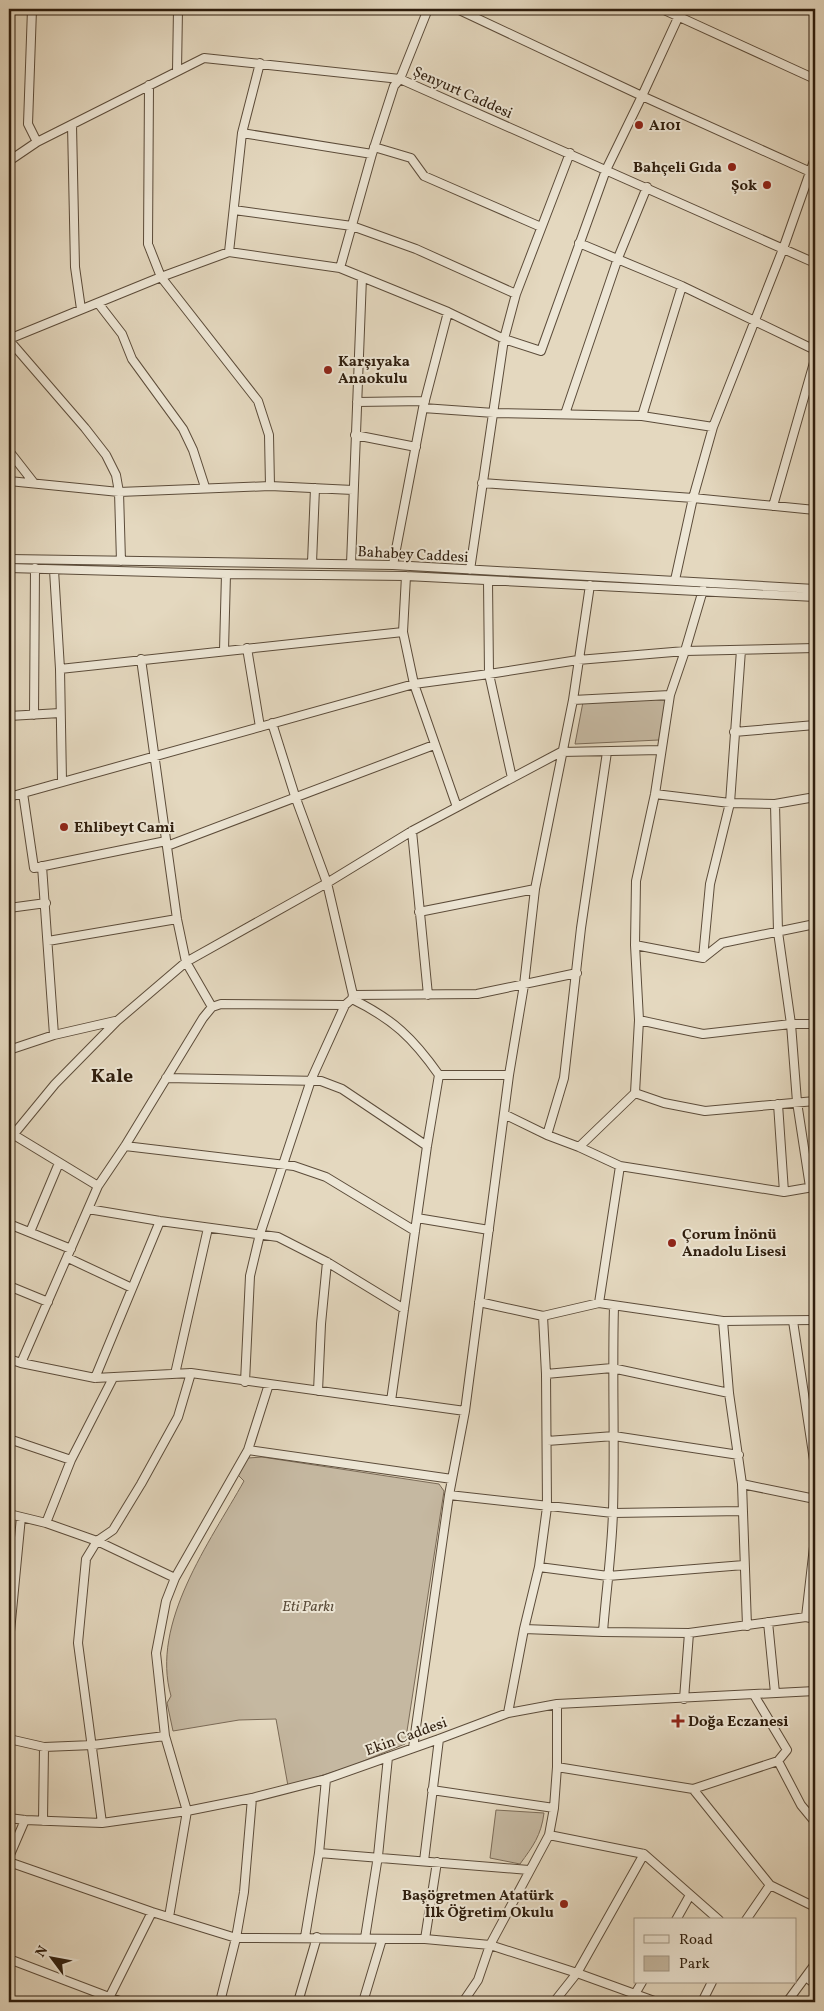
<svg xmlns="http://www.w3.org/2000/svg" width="824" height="2011" font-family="Vollkorn,serif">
	<rect width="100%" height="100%" fill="#e4d8bf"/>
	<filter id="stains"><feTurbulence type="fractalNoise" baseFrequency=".004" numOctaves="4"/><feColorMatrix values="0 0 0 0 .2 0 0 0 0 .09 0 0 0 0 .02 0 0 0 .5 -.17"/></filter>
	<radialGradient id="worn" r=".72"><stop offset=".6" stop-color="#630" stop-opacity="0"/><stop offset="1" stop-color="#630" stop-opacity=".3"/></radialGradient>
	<path fill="#c5b8a1" stroke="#7a6a57" d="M666,699L659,740L575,744L583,702Z
		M262,1457L439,1484L444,1491L405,1744L349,1767L288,1786L276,1719L239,1720L173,1731L167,1703L171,1696C150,1623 210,1542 244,1481L238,1475L248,1458Z
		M496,1810L544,1813C541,1836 533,1846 520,1864L490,1858Z"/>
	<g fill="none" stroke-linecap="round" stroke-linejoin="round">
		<g stroke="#5c4c3a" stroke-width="10">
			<path id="minor" d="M32,9L28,124L37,142
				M457,9L642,96L815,174
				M662,9L815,79
				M177,71L178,9
				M149,85L148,244L161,277L258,401L269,435L270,486
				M72,125L75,267L81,309
				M242,133L372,154
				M374,147L411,158L424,176L541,227
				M9,161L37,142L204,58L400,79L815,263
				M234,210L352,226L416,249L516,294
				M579,243L682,286L815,350
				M229,252L242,133L260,63
				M340,268L372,154L394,86L400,79L428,9
				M98,303L122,334L132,359L183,429L193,450L205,487
				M9,339L161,277L229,252L340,268L448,312L504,339L541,351L606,170L642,96L682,9
				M9,340L85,428L106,455L116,475L119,492L121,561
				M357,402L425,401
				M423,408L494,413L642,416L713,427
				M565,414L618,258L647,187
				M642,416L682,286
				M355,435L416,447
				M9,451L34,483
				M9,481L119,492L270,486L353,490
				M482,483L693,498L815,510
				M773,506L815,359
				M9,559L393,565L815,589
				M312,563L315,488
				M351,564L362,277
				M393,565L423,408L448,312
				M9,568L226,574L406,576L815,597
				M54,570L60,669L62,781
				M470,570L504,339L516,294L570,153
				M406,576L403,632L414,684L457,807
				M675,580L693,498L713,427L783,249L815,158
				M488,581L489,674L512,778
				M247,648L260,727
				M224,650L226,574
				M141,659L177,919L186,962L212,1007
				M60,669L403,632
				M573,700L670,695
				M34,715L35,568
				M9,716L60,713
				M734,732L815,725
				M23,793L34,868L166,841
				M655,794L730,803L775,804L815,797
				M9,797L414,684L489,674L578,660L685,651L815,648
				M775,804L778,932L791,1024L797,1102L810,1187
				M412,831L428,995
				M167,846L434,745
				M42,866L54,1035
				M9,908L46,903
				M419,912L535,889
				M48,941L177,919
				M635,945L703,958L722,943L815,924
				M703,958L710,884L730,803L741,650
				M353,995L477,994L577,973
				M352,999C393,1019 413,1038 439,1075L427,1146L391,1401
				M639,1020L703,1034L791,1024H815
				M9,1050L54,1035L115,1021
				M439,1075H509
				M166,1078L321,1081L342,1089L427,1146
				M635,1093L664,1103L705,1111L815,1101
				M778,1104L784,1192
				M504,1114L547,1135L579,1147L620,1166L784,1192L813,1187
				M14,1135L98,1186
				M547,1135L564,1078L581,928L607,752
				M9,1140L55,1084L117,1021L186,962L327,883L412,831L561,752L661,750
				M125,1146L294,1166L326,1177L415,1231
				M579,1147L635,1093L639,1020L635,945L636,881L655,794L670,695L685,651L703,590
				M88,1209L160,1221L278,1237L327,1262L404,1309
				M417,1218L489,1230
				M9,1224L71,1249
				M30,1232L59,1163
				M68,1258L132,1288
				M9,1286L48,1302
				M479,1302L543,1316L599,1303L723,1321L815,1320
				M599,1303L620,1166
				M723,1321L729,1393L742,1484L747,1626
				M793,1321L815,1467
				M9,1359L21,1363L95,1378L191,1373L465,1411
				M21,1363L98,1186L125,1146L203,1018L212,1007L221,1004L345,1005
				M175,1374L208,1228
				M546,1374L612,1368L729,1393
				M95,1378L160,1221
				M245,1382L250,1276L260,1234L311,1080L345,1005L352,999L353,995L327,883L295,796L272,723
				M318,1391L321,1324L327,1262
				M9,1439L71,1460
				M547,1441L614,1436L739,1455
				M248,1450L452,1479
				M742,1484L815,1499
				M449,1495L613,1513L743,1511
				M9,1514L46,1523L97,1541L175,1578
				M46,1523L71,1460L113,1378
				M539,1567L608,1576L744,1565
				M806,1617L815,1538
				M768,1622L775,1693
				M524,1629L603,1632L689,1633L806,1617L815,1619
				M603,1632C606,1592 612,1551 613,1511C615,1443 612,1374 614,1306
				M9,1642L21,1517
				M684,1699L689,1633
				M508,1713L524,1629L539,1567L547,1507L546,1374L543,1316
				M9,1739L44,1747L93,1745L165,1736
				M413,1748L449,1495L465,1411L509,1075L524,985L535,889L573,700L590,585
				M778,1761L801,1805L815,1822
				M557,1767L693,1789L770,1885L746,1920
				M693,1789L778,1761L787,1750L754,1695
				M432,1790L554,1808
				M9,1818L25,1820L102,1823L187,1811L252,1798L326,1779L439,1739L508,1713L557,1704L815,1691
				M43,1821L44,1747
				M102,1823L78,1643L86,1559L97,1541L113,1530L141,1484L178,1417L191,1373
				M549,1835L644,1854L719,1920
				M319,1853L529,1870
				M9,1857L25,1820
				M424,1861L439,1739
				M9,1862L152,1912L236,1938L425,1939L490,1945L577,1973L657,2002
				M770,1885L815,1907
				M169,1917L187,1811L165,1736L156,1653L166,1601L175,1578L248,1450L269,1384
				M676,1920L690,1895
				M305,1937L319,1853L326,1779
				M365,1938L378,1856L388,1757
				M425,1939L437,1862
				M9,1959L122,2002
				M806,1977L815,1984
				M635,1994L642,1982
				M108,2000L152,1912
				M220,2002L236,1938L244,1892L252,1798
				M298,2002L317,1937
				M363,2002L382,1939
				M463,2002L478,1980L490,1945L549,1835L554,1808L557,1767V1704
				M554,2002L577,1973L644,1854
				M702,2002L712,1982
				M787,2002L815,1964"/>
		</g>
		<use href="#minor" stroke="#ede6d5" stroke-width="8"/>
	</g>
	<g fill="#8f2418" stroke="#ede6d5" stroke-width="2">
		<circle cx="639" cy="125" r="5"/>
		<circle cx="732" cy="167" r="5"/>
		<circle cx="767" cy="185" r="5"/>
		<circle cx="328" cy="370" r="5"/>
		<circle cx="64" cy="827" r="5"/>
		<circle cx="672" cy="1243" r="5"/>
		<path d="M675.5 1713.5h5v5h5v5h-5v5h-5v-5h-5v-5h5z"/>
		<circle cx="564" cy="1904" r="5"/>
	</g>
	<g text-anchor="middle" stroke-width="4" stroke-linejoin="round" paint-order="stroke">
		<g font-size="15" fill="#2e1d0d" stroke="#ede6d5">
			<text transform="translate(463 92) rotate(24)" y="5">Şenyurt Caddesi</text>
			<text transform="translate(413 554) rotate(3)" y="5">Bahabey Caddesi</text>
			<text transform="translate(406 1736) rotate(-20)" y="5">Ekin Caddesi</text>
		</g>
		<g font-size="15" font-weight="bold" fill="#2e1d0d" stroke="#ede6d5" text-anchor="start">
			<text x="649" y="130">A101</text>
			<text x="722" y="172" text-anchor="end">Bahçeli Gıda</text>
			<text x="757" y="190" text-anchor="end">Şok</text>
			<text x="338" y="366">Karşıyaka<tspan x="338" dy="17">Anaokulu</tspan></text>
			<text x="74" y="832">Ehlibeyt Cami</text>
			<text x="682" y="1239">Çorum İnönü<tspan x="682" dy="17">Anadolu Lisesi</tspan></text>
			<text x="688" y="1726">Doğa Eczanesi</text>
			<text x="554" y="1900" text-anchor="end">Başögretmen Atatürk<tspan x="554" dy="17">İlk Öğretim Okulu</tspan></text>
		</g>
		<g font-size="15" font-style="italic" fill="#5b4c39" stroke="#ede6d5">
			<text x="308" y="1611">Eti Parkı</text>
		</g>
		<g font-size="20" font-weight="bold" fill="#2e1d0d" stroke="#ede6d5">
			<text x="112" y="1082">Kale</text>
		</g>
	</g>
	<rect width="824" height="2011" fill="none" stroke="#e4d8bf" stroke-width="30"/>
	<rect x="10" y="10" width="804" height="1991" fill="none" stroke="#2e1d0d" stroke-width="2.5"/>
	<rect x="15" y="15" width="794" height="1981" fill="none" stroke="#2e1d0d"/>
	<rect x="634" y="1918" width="162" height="65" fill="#ede6d5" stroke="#a19685"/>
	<rect x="644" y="1935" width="25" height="8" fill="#ede6d5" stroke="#a19685"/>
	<text x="679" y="1944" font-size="15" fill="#2e1d0d">Road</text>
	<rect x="644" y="1956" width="25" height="15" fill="#c5b8a1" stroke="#a19685"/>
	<text x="679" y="1968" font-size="15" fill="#2e1d0d">Park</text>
	<g transform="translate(52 1958) rotate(302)" stroke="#ede6d5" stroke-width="4" paint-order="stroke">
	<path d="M0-4L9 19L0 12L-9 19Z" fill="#2e1d0d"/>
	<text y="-8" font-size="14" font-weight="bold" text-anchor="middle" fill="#2e1d0d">N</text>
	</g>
	<rect width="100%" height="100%" filter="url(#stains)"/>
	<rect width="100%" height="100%" fill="url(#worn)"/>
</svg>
